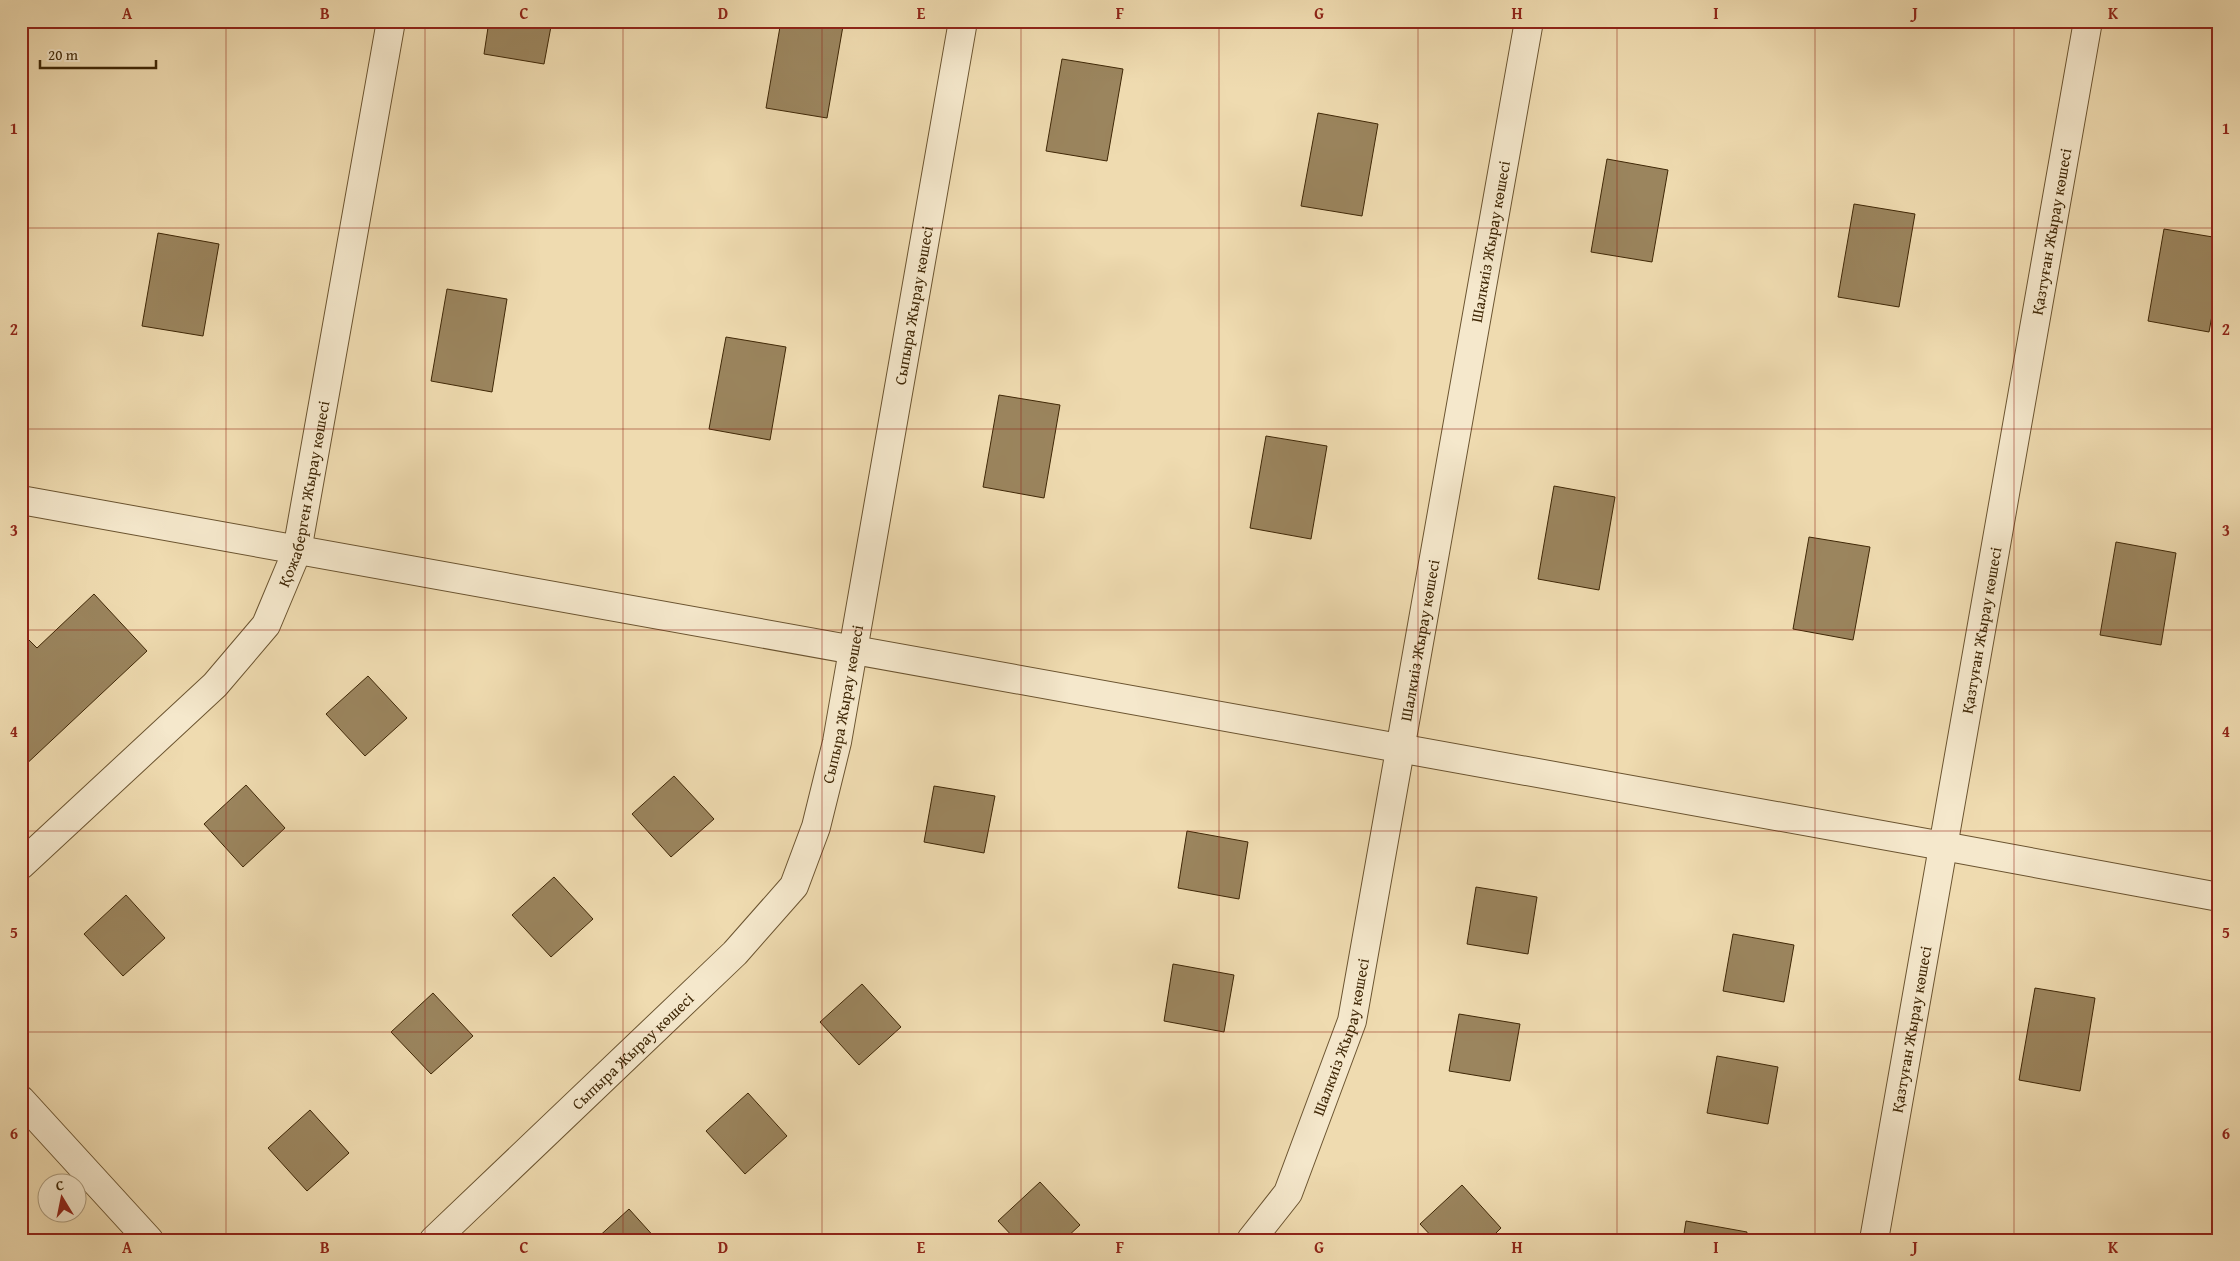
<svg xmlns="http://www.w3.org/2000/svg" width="2240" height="1261" font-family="'Gentium Book Plus',serif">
	<rect width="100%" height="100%" fill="#efdbb0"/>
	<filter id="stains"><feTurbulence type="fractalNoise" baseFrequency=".004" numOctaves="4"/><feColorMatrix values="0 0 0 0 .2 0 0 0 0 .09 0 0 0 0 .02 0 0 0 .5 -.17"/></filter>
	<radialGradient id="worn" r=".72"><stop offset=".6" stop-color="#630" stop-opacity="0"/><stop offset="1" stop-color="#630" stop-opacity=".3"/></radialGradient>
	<path fill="#9b855e" stroke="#3f2706" d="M489,21H552L544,64L484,54Z
		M781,21H817L843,26L827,118L766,108Z
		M1062,59L1123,69L1107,161L1046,151Z
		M1318,113L1378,124L1362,216L1301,206Z
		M1607,159L1668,170L1652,262L1591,252Z
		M1854,204L1915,214L1899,307L1838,297Z
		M2164,229L2219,238V277L2209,332L2148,321Z
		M158,233L219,244L203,336L142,326Z
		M447,289L507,299L492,392L431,381Z
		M726,337L786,347L770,440L709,429Z
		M999,395L1060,405L1044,498L983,487Z
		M1266,436L1327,446L1311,539L1250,528Z
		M1554,486L1615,497L1599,590L1538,579Z
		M1809,537L1870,547L1853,640L1793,629Z
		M2116,542L2176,553L2161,645L2100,635Z
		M94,594L147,651L21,769V632L37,648Z
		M368,676L407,718L365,756L326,714Z
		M674,776L714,819L671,857L632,814Z
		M246,785L285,828L243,867L204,824Z
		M934,786L995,796L984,853L924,842Z
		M1187,831L1248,842L1239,899L1178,888Z
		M554,877L593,919L551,957L512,915Z
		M1476,887L1537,897L1528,954L1467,944Z
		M126,895L165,938L123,976L84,934Z
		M1733,934L1794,945L1784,1002L1723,991Z
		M1173,964L1234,975L1224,1032L1164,1021Z
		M862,984L901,1027L859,1065L820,1022Z
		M2035,988L2095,998L2080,1091L2019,1080Z
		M433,993L473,1036L431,1074L391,1032Z
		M1459,1014L1520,1024L1510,1081L1449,1071Z
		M1717,1056L1778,1067L1768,1124L1707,1113Z
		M748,1093L787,1136L745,1174L706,1131Z
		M310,1110L349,1153L307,1191L268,1148Z
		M1040,1182L1080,1225L1064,1240H1016L998,1221Z
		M1462,1185L1501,1228L1489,1240H1435L1420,1224Z
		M629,1209L657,1240H595Z
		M1686,1221L1747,1232L1746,1240H1683Z"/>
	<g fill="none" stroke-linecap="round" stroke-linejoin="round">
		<g stroke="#6b5430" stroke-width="30">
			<g id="minor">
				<path d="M21,500L1943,846L2219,897"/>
				<path id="s1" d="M21,865L215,685L266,625L297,551L391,21"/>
				<path d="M21,1100L149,1240"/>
				<path id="s2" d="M434,1240L735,953L794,886L816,827L837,742L963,21"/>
				<path id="s3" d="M1251,1240L1288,1193L1352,1021L1529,21"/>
				<path id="s4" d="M1874,1240L2088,21"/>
			</g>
		</g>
		<use href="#minor" stroke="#f5e8cc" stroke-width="28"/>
	</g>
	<path fill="none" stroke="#8f2418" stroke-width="1" stroke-opacity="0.55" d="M226,21V1240M425,21V1240M623,21V1240M822,21V1240M1021,21V1240M1219,21V1240M1418,21V1240M1617,21V1240M1815,21V1240M2014,21V1240M21,228H2219M21,429H2219M21,630H2219M21,831H2219M21,1032H2219"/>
	<g text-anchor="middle" stroke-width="4" stroke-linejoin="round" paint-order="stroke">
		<g font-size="16" fill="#3f2706" stroke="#f5e8cc">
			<text dy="6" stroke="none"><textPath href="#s4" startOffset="1024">Қазтуған Жырау көшесі</textPath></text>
			<text dy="6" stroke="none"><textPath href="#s3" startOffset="1035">Шалкиіз Жырау көшесі</textPath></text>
			<text dy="6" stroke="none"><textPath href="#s2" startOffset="1099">Сыпыра Жырау көшесі</textPath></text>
			<text dy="6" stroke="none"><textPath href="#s1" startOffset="481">Қожаберген Жырау көшесі</textPath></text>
			<text dy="6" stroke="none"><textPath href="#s4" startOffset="619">Қазтуған Жырау көшесі</textPath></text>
			<text dy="6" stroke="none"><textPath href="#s3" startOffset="630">Шалкиіз Жырау көшесі</textPath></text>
			<text dy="6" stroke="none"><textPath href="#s2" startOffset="694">Сыпыра Жырау көшесі</textPath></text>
			<text dy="6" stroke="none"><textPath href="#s4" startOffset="214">Қазтуған Жырау көшесі</textPath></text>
			<text dy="6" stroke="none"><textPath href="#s3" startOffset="225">Шалкиіз Жырау көшесі</textPath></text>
			<text dy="6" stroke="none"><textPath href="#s2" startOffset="274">Сыпыра Жырау көшесі</textPath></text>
		</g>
	</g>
	<rect width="2240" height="1261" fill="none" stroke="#efdbb0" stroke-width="55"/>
	<g transform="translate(62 1198) rotate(350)"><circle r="24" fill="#f5e8cc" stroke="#ac9b7d"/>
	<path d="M0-4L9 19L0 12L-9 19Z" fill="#8f2418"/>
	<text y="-8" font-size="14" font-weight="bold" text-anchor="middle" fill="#3f2706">С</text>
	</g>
	<path d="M40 60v8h116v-8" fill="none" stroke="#3f2706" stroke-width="2.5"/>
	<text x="48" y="60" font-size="15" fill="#3f2706" stroke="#f5e8cc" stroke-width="4" paint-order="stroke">20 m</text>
	<rect x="28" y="28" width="2184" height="1206" fill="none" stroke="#8f2418" stroke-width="2"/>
	<g font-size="16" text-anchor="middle" font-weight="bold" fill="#8f2418">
		<text x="127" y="19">A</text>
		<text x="325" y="19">B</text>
		<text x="524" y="19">C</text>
		<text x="723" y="19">D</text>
		<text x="921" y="19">E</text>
		<text x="1120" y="19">F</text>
		<text x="1319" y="19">G</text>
		<text x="1517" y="19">H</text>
		<text x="1716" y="19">I</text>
		<text x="1915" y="19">J</text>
		<text x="2113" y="19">K</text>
		<text x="14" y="134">1</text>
		<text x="2226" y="134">1</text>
		<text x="14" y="335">2</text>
		<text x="2226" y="335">2</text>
		<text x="14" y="536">3</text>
		<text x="2226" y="536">3</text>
		<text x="14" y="737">4</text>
		<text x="2226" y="737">4</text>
		<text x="14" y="938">5</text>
		<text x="2226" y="938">5</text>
		<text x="14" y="1139">6</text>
		<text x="2226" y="1139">6</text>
		<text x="127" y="1253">A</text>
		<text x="325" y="1253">B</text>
		<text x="524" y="1253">C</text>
		<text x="723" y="1253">D</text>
		<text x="921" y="1253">E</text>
		<text x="1120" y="1253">F</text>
		<text x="1319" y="1253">G</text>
		<text x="1517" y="1253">H</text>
		<text x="1716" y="1253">I</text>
		<text x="1915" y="1253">J</text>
		<text x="2113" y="1253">K</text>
	</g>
	<rect width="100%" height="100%" filter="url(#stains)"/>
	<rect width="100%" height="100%" fill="url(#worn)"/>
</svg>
